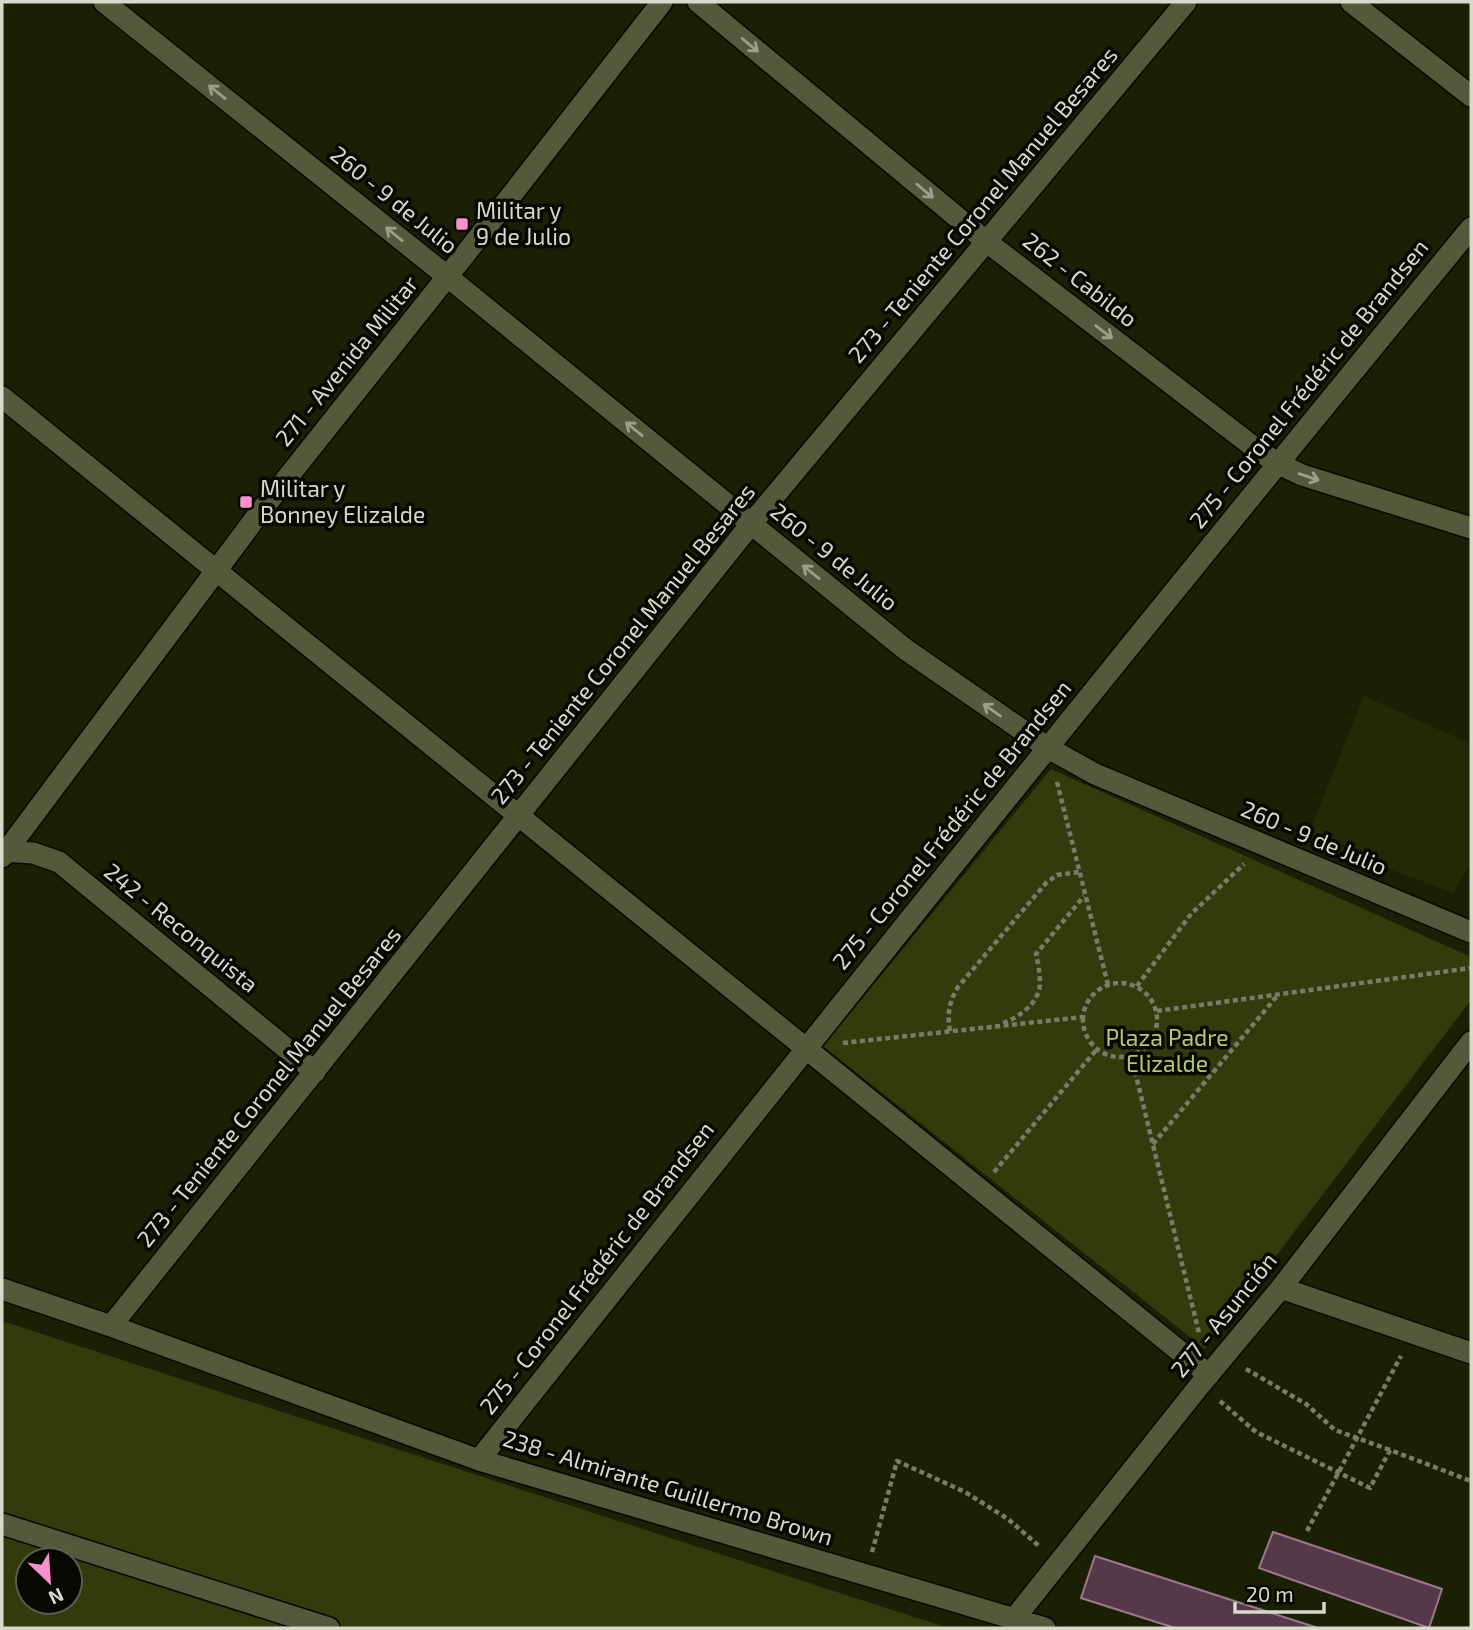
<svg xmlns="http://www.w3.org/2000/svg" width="1473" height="1630" font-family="'Exo 2',sans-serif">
	<rect width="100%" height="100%" fill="#1b2004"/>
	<path fill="#222904" d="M1364,696L1471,744V862L1453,893L1307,838Z"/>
	<path fill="#323b0b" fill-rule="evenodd" d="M1051,769L1471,957V1000L1205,1349L823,1046Z
		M2,1321L948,1628H2ZM28,1560H70V1602H28Z"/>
	<path fill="#553949" stroke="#9a798b" stroke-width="2" d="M1273,1532L1442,1589L1429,1628L1259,1568Z
		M1095,1556L1318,1628H1175L1081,1598Z"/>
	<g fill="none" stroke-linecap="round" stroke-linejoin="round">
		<g stroke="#060900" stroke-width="24">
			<path id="minor" d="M104,2L448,277L905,649L1048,748L1095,774L1471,932
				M698,2L987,242L1251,445L1277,463L1302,475L1471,528
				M1351,2L1471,96
				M2,397L1209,1375
				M2,851L33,853L59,862L315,1072
				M2,857L260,512L478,238L662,2
				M1281,1288L1471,1353
				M2,1289L111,1326L479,1460L1045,1628
				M111,1326L751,524L1186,2
				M479,1460C807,1046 1136,635 1471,228
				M2,1524L329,1628
				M1014,1619L1200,1385L1281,1288L1471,1042"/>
		</g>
		<path stroke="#787d67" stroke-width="4.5" stroke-dasharray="5 3.5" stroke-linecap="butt" d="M1057,782L1108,985
			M1083 1020a37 37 0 1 1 74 0a37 37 0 1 1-74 0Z
			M1137,986L1191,914L1244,864
			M1157,1011L1471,968
			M1003,1023C1020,1017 1040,1002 1040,983C1040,973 1038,963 1036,954L1084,896
			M950,1031C947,1014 949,1002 958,987L1046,883L1057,875L1079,872
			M843,1043L1083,1017
			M1131,1055L1199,1333
			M1153,1144L1277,996
			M994,1172L1097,1049
			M1246,1369L1306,1404L1335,1430L1390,1450
			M1220,1401L1256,1432L1370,1488L1390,1450L1471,1481
			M1307,1531L1401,1356
			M872,1552L897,1461L965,1492L1008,1519L1039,1546"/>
		<use href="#minor" stroke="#535a3c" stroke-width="21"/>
	</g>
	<defs><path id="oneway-shaft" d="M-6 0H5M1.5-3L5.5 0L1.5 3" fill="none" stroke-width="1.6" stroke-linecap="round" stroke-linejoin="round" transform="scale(1.75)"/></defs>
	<g stroke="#9aa08a">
		<use href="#oneway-shaft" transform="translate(750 45) rotate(40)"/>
		<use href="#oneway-shaft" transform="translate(217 92) rotate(-141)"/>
		<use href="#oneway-shaft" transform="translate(925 191) rotate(40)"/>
		<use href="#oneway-shaft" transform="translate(394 234) rotate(-141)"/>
		<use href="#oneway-shaft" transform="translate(1104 332) rotate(38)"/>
		<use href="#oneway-shaft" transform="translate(634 429) rotate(-141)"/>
		<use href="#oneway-shaft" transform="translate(1309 477) rotate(19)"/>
		<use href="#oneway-shaft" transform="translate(811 572) rotate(-141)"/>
		<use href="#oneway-shaft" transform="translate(992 710) rotate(-145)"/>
	</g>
	<g fill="#f790ce" stroke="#070901" stroke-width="2.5">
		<rect x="455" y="217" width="14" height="14" rx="3.5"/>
		<rect x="239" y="495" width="14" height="14" rx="3.5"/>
	</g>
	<g text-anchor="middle" stroke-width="7" stroke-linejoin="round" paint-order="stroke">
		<g font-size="23" fill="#d5dac9" stroke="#070901">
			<text transform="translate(394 200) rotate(39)" y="8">260 - 9 de Julio</text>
			<text transform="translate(983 205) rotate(-50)" y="8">273 - Teniente Coronel Manuel Besares</text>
			<text transform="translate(1080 280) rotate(38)" y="8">262 - Cabildo</text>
			<text transform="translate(347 361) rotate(-51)" y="8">271 - Avenida Militar</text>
			<text transform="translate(1309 384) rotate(-51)" y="8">275 - Coronel Frédéric de Brandsen</text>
			<text transform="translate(834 557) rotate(39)" y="8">260 - 9 de Julio</text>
			<text transform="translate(623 644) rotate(-51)" y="8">273 - Teniente Coronel Manuel Besares</text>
			<text transform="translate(952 825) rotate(-51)" y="8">275 - Coronel Frédéric de Brandsen</text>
			<text transform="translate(1314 838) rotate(23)" y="8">260 - 9 de Julio</text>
			<text transform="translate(181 928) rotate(39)" y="8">242 - Reconquista</text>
			<text transform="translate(269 1087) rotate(-51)" y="8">273 - Teniente Coronel Manuel Besares</text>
			<text transform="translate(597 1268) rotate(-52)" y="8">275 - Coronel Frédéric de Brandsen</text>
			<text transform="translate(1224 1315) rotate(-51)" y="8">277 - Asunción</text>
			<text transform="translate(668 1488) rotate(17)" y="8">238 - Almirante Guillermo Brown</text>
		</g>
		<g font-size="23" fill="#d5dac9" stroke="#070901" text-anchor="start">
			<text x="476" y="219">Militar y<tspan x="476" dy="26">9 de Julio</tspan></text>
			<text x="260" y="497">Militar y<tspan x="260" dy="26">Bonney Elizalde</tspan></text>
		</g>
		<g font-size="23" fill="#b5ca6c" stroke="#070901">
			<text x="1167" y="1046">Plaza Padre<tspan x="1167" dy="26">Elizalde</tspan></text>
		</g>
	</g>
	<rect width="1473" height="1630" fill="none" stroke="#d5dac9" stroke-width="7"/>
	<g transform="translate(49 1581) rotate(155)"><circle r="33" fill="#070901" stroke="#595d51" stroke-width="2"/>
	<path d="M0-5L12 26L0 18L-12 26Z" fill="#f790ce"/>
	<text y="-10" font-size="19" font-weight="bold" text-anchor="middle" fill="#d5dac9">N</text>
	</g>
	<path d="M1235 1602v10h89v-10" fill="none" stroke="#d5dac9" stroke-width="3.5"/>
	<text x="1246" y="1602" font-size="21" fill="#d5dac9" stroke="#070901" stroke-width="5" paint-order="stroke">20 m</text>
</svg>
